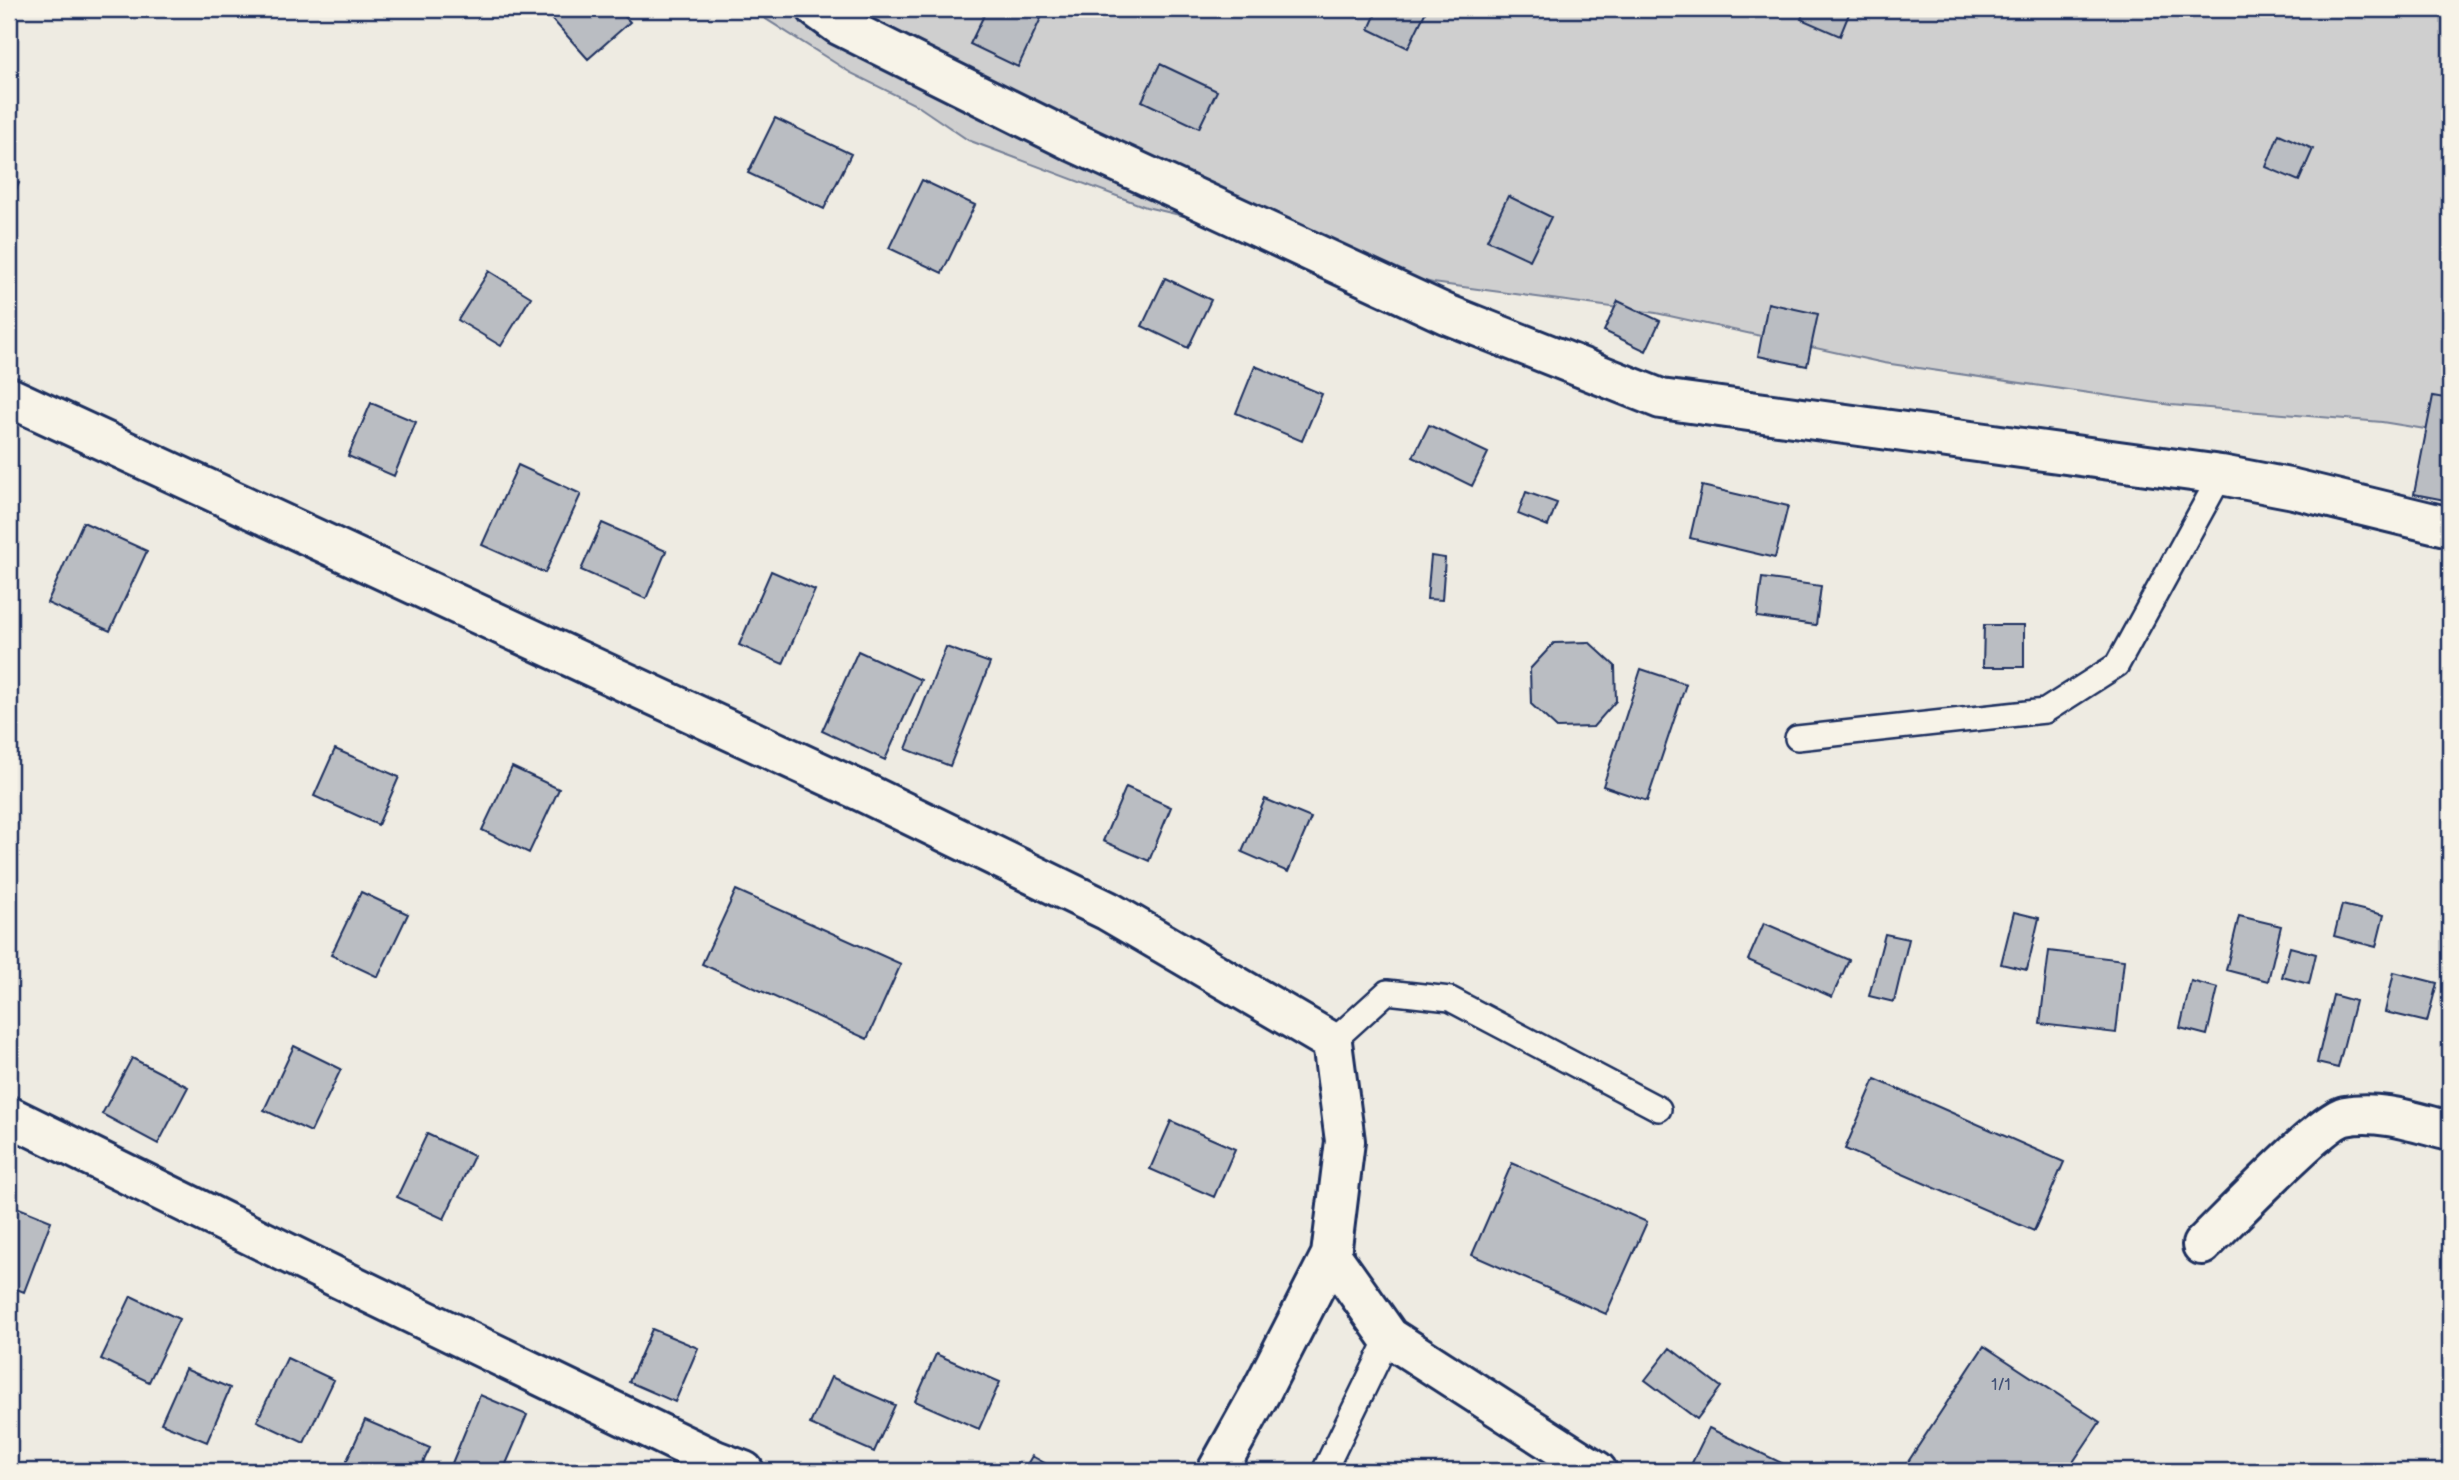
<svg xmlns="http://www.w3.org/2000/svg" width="2459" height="1480" font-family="'Balsamiq Sans',sans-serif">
	<rect width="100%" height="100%" fill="#eeebe2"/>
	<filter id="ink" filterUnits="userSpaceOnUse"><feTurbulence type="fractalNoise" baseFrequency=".0143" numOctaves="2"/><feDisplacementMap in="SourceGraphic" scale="14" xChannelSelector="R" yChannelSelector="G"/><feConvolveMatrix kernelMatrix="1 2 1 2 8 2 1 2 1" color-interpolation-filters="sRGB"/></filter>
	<g filter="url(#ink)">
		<path fill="#cfcfcf" stroke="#757f96" stroke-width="2" d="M750,9H2450V433L2382,422L2171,405L1884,363L1656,313L1433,283L1297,249L1222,225L1146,207L968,140L918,106L851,73Z"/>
		<path fill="#babdc2" stroke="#1b2f5e" stroke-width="2" d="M543,9H618L630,22L588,59Z
			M987,9H1027L1042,16L1018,67L970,44Z
			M1378,9H1427L1408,48L1369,29Z
			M1805,9H1851L1840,36L1801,19Z
			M1160,64L1217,91L1199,128L1142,101Z
			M775,118L851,154L824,209L748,173Z
			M2279,134L2313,149L2299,181L2266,167Z
			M9,178L19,183L9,206Z
			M922,180L975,205L942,273L889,248Z
			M1508,196L1551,217L1530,260L1487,240Z
			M489,271L531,297L501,346L458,320Z
			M1165,278L1211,300L1188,348L1142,326Z
			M1618,301L1660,321L1646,351L1604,331Z
			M1768,303L1818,314L1807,366L1758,356Z
			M1255,366L1322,394L1302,441L1236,413Z
			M2433,396L2450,399V501L2414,494Z
			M371,403L416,422L394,476L348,456Z
			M1429,425L1488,453L1472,486L1413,457Z
			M518,465L581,494L545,573L482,545Z
			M1702,486L1788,506L1775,558L1690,538Z
			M1526,492L1557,503L1548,526L1518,514Z
			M83,522L147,551L110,631L47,603Z
			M602,523L666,551L646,599L581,570Z
			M1431,556L1445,558L1442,600L1427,599Z
			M771,571L815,590L783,664L739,645Z
			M1762,578L1821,586L1816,625L1757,617Z
			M1984,625H2024V667H1983Z
			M1589,642L1615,666L1616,701L1593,727L1557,728L1531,704L1530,669L1554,643Z
			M946,647L990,663L950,766L906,749Z
			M858,651L921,680L885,760L822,731Z
			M1641,669L1686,684L1647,801L1603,786Z
			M335,749L399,777L378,825L314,796Z
			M512,767L559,789L529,853L482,830Z
			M1126,787L1171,807L1149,861L1103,841Z
			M1265,799L1311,818L1288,872L1242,852Z
			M736,890L901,964L867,1039L702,964Z
			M361,892L408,914L378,977L331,955Z
			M2342,905L2384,915L2376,947L2334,936Z
			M2014,912L2039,918L2027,970L2001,964Z
			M2239,916L2281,926L2268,981L2226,970Z
			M1764,923L1849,960L1832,997L1748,960Z
			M1885,934L1909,939L1894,1002L1869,996Z
			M2290,947L2316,954L2309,984L2282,977Z
			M2049,951L2124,960L2116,1033L2040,1024Z
			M2394,972L2437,983L2427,1022L2385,1012Z
			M2191,981L2218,988L2207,1035L2180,1028Z
			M2333,995L2355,1001L2338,1068L2317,1063Z
			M294,1046L341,1069L311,1132L264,1110Z
			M132,1058L188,1087L158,1144L102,1114Z
			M1875,1079L2064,1162L2034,1231L1845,1149Z
			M1171,1121L1235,1149L1214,1197L1150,1169Z
			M427,1134L474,1156L444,1219L397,1197Z
			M1512,1163L1647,1222L1606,1314L1472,1255Z
			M9,1204L51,1221L24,1292L9,1286Z
			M131,1296L179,1319L149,1382L101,1359Z
			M652,1329L698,1348L675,1402L629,1382Z
			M1984,1346L2100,1422L2067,1471H1902Z
			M1670,1348L1721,1387L1697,1419L1645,1380Z
			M936,1354L1000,1382L979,1429L915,1401Z
			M287,1358L334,1380L304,1443L257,1421Z
			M185,1369L230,1388L207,1442L161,1423Z
			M831,1377L895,1405L874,1452L810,1424Z
			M480,1395L527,1415L503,1471H458L450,1468Z
			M365,1420L430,1448L419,1471H354L344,1467Z
			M1709,1428L1798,1471H1688Z
			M1032,1456L1059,1471H1023Z"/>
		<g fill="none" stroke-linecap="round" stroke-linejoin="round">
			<g stroke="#1b2f5e" stroke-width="28">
				<path id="lane" d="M1797,738L2045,711L2117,665L2221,475
					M1332,1042L1387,992L1450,999L1659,1109
					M1324,1471L1389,1337"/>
			</g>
			<g stroke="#1b2f5e" stroke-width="44">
				<path id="street" d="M817,9L839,25L1074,142L1446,314L1661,399L2221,475L2294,489L2450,527
					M9,397L865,793L1108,911L1332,1042L1345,1141L1331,1255L1389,1337L1597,1471
					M9,1116L340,1279L715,1460L744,1471
					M2202,1245C2226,1222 2321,1121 2345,1116C2380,1109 2417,1123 2450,1131
					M1217,1471L1262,1390L1331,1255"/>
			</g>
			<use href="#lane" stroke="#f7f3e8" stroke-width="23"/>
			<use href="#street" stroke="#f7f3e8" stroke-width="38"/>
		</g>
	</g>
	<g text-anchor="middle" stroke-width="5" stroke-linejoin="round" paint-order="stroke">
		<g font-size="16" fill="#435277">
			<text x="2001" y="1390">1/1</text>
		</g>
	</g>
	<rect width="2459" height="1480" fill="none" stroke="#f7f3e8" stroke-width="35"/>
	<rect x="18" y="18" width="2424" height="1445" fill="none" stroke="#1b2f5e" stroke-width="2.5" filter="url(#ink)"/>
</svg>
